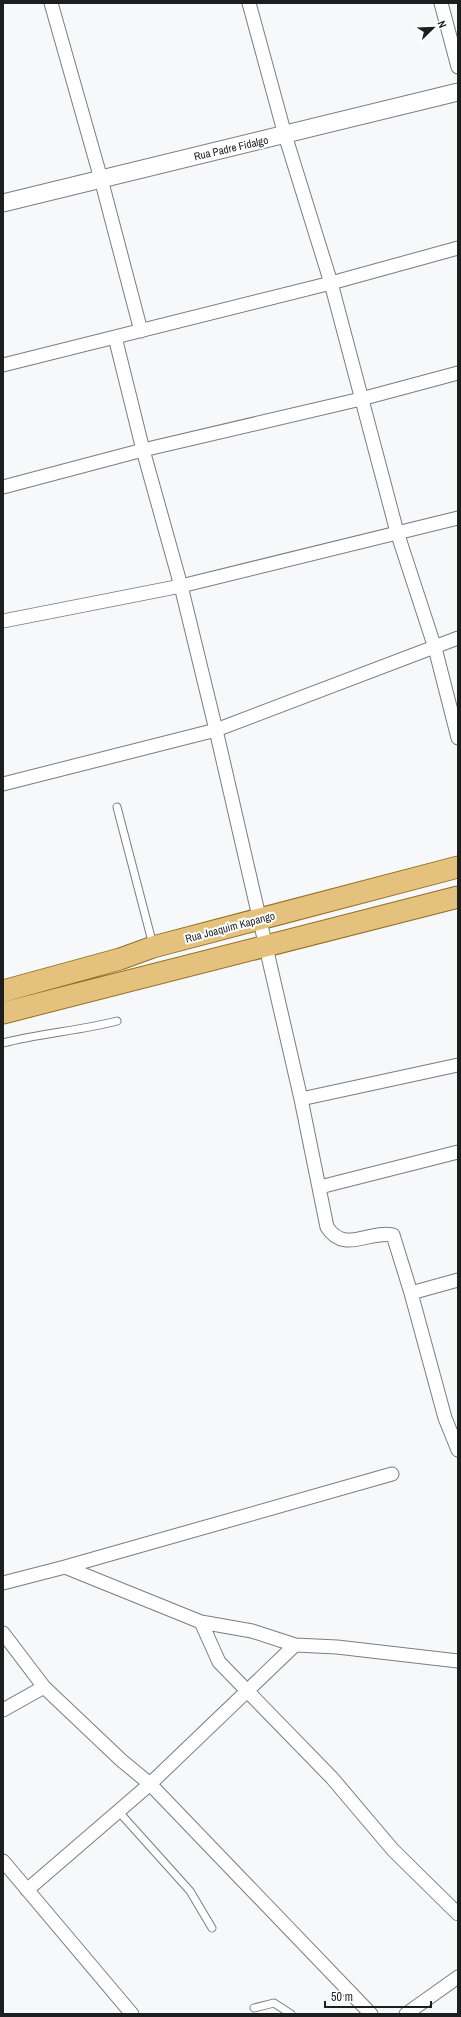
<svg xmlns="http://www.w3.org/2000/svg" width="461" height="2017" font-family="'Archivo Narrow',sans-serif">
	<rect width="100%" height="100%" fill="#f7f8f9"/>
	<g fill="none" stroke-linecap="round" stroke-linejoin="round">
		<g stroke="#7c7d7e" stroke-width="9">
			<path id="service" d="M117,807L153,945
				M3,1043C41,1033 79,1031 117,1021
				M119,1812L190,1891L212,1928
				M254,2008L274,2003L291,2014"/>
		</g>
		<g stroke="#7c7d7e" stroke-width="15">
			<path id="minor" d="M51,3L101,179L141,331
				M249,3L285,135L331,283L397,532L435,648L458,738
				M441,3L458,67
				M115,337L143,450L181,586L216,730L301,1099L327,1227C344,1254 369,1230 393,1235L411,1293L458,1280
				M3,365L331,283L458,248
				M3,487L143,450L361,399L458,373
				M3,621L181,586L458,518
				M3,784L216,730L458,638
				M301,1099L458,1065
				M320,1187L458,1152
				M411,1293L445,1418L458,1450
				M65,1567L392,1474
				M3,1583L65,1567L201,1622L252,1631L295,1645L337,1647L458,1661
				M201,1622L219,1662L332,1778L393,1850L458,1914
				M3,1633L44,1687L121,1760L150,1784L371,2014
				M3,1710L44,1687
				M3,1861L132,2014
				M27,1890L150,1784L295,1645
				M406,2014L458,1977"/>
		</g>
		<g stroke="#7c7d7e" stroke-width="19">
			<path id="tertiary" d="M3,203L458,92"/>
		</g>
		<g stroke="#936f23" stroke-width="23">
			<path id="primary" d="M3,991L120,959L153,947L458,867
				M3,1013L458,897"/>
		</g>
		<use href="#service" stroke="#fff" stroke-width="7"/>
		<use href="#minor" stroke="#fff" stroke-width="13"/>
		<use href="#tertiary" stroke="#fff" stroke-width="17"/>
		<use href="#primary" stroke="#e4c27d" stroke-width="21"/>
	</g>
	<g text-anchor="middle" stroke-width="4" stroke-linejoin="round" paint-order="stroke">
		<g font-size="11" fill="#1d1e1e" stroke="#fff">
			<text transform="translate(231 148) rotate(-13)" y="4">Rua Padre Fidalgo</text>
			<text transform="translate(230 927) rotate(-15)" y="4">Rua Joaquim Kapango</text>
		</g>
	</g>
	<rect width="461" height="2017" fill="none" stroke="#1d1e1e" stroke-width="8"/>
	<g transform="translate(433 28) rotate(67)" stroke="#ffffff" stroke-width="3" paint-order="stroke">
	<path d="M0-3L7 15L0 10L-7 15Z" fill="#1d1e1e"/>
	<text y="-6" font-size="11" font-weight="bold" text-anchor="middle" fill="#1d1e1e">N</text>
	</g>
	<path d="M325 2001v6h106v-6" fill="none" stroke="#1d1e1e" stroke-width="2"/>
	<text x="331" y="2001" font-size="12" fill="#1d1e1e" stroke="#ffffff" stroke-width="3" paint-order="stroke">50 m</text>
</svg>
